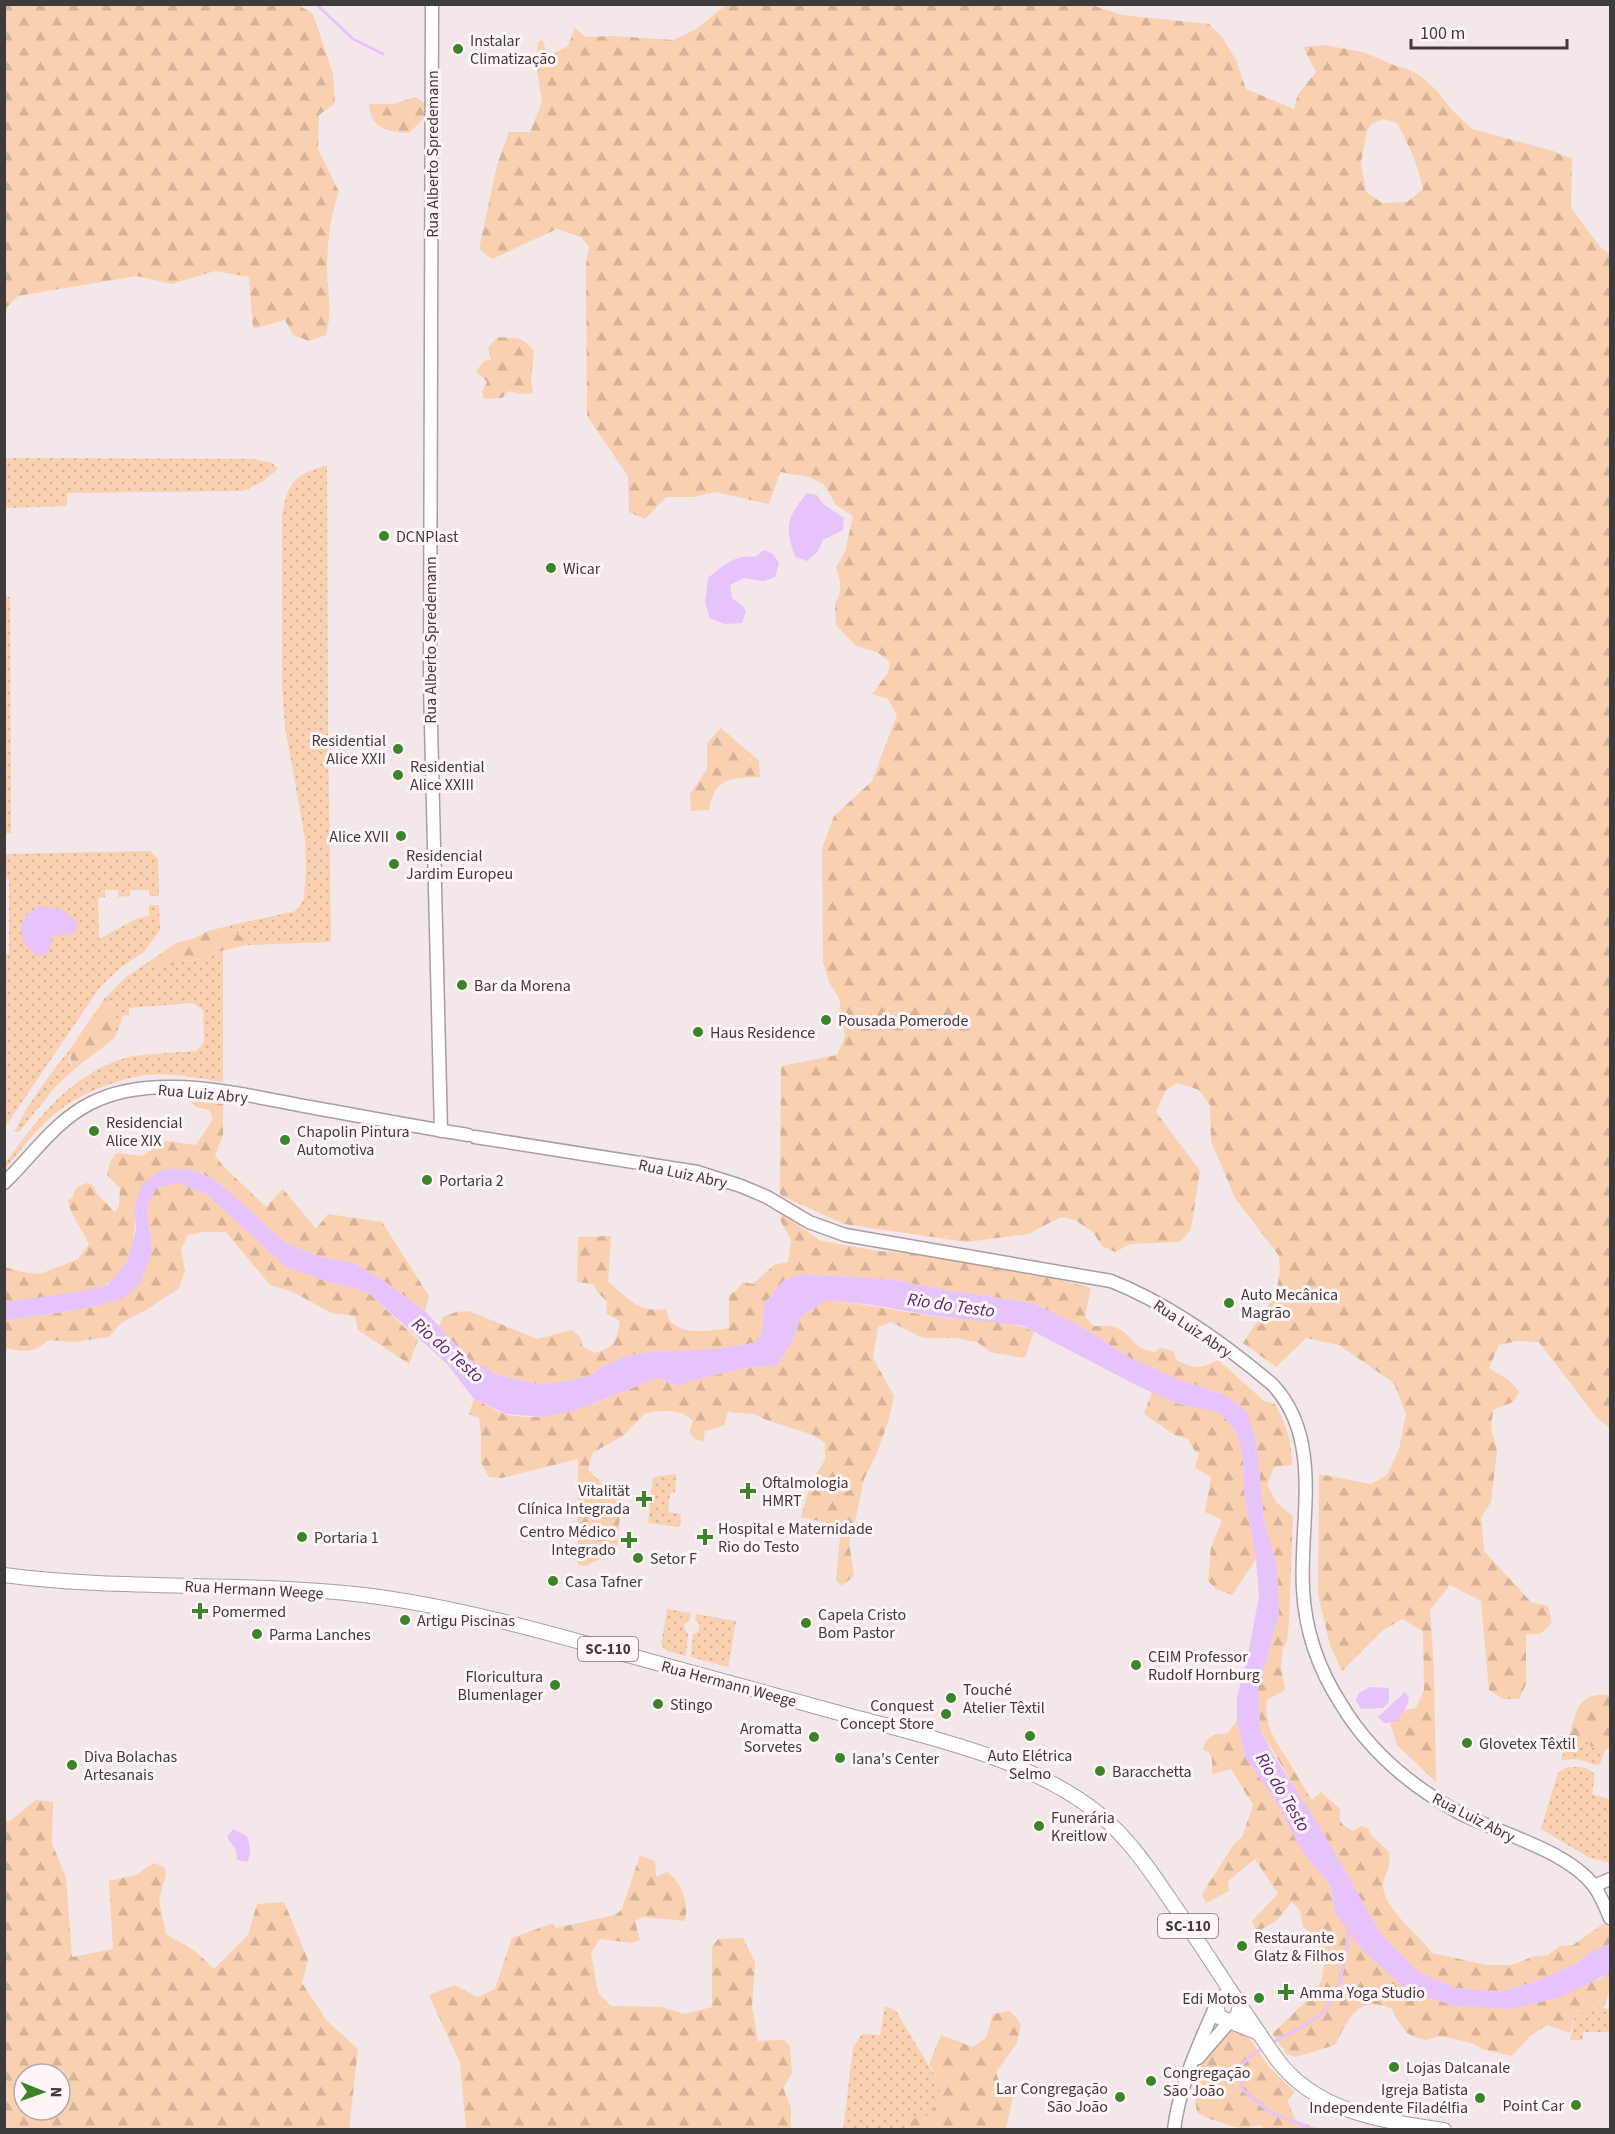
<svg xmlns="http://www.w3.org/2000/svg" width="1615" height="2134" viewBox="0 0 1615 2134" font-family="'Source Sans 3',sans-serif">
<defs>
<pattern id="grass-dots" width="8" height="8" patternUnits="userSpaceOnUse" patternTransform="scale(1.5)"><rect width="8" height="8" fill="#f9d0b0"/><path d="M2 2h.1M6 6h.1" fill="none" stroke="#d6b398" stroke-width="1.8" stroke-linecap="round"/></pattern>
<pattern id="forest-firs" width="22" height="20" patternUnits="userSpaceOnUse" patternTransform="scale(1.5)"><rect width="22" height="20" fill="#f9d0b0"/><path d="M5 1l3.5 6h-7zM16 11l3.5 6h-7z" fill="#d6b398"/></pattern>
</defs>
<rect width="100%" height="100%" fill="#f3e7e9"/>
<g fill="url(#grass-dots)">
<path d="M4 458 253 459 272 463 278 469 263 481 244 491 67 493V506L5 508Z"/>
<path d="M327 465 328 739 331 942 246 945 244 939 228 926 296 911 304 899 306 869 305 838 285 727 282 687V515C289 480 294 476 327 465Z"/>
<path d="M5 597H10L11 833H5Z"/>
<path d="M150 851 158 859 159 896H149V890H130V896L118 897V890H105V897L98 898 99 939 138 918 149 916V905H159L160 930 144 952 120 968 100 987 5 1127 4 955 9 954V879L5 878V854Z"/>
<path d="M223 951V1082C199 1078 171 1072 146 1075 119 1079 87 1091 65 1106 41 1122 23 1147 5 1169L6 1162C37 1119 70 1076 122 1059 140 1053 176 1053 196 1051L204 1043 203 1010 193 1003 129 1008V1015L123 1016 115 1038C114 1024 117 1007 105 998L125 978 150 961 151 965 203 959 209 954Z"/>
<path d="M70 1049 69 1061 71 1068 78 1066 55 1087 19 1132 15 1131C29 1101 50 1075 70 1049Z"/>
<path d="M676 1474 675 1493H670L668 1512 681 1514 680 1527 648 1523 653 1477Z"/>
<path d="M667 1609 691 1613 690 1620 684 1624 685 1630 688 1634 686 1656 667 1651 661 1645Z"/>
<path d="M696 1614 736 1621 728 1667 691 1657 693 1634C699 1633 700 1628 699 1623L695 1620Z"/>
<path d="M1569 1735 1585 1738 1591 1747 1598 1745 1605 1750 1600 1764 1595 1765 1578 1759 1561 1760Z"/>
<path d="M1568 1767C1578 1767 1588 1766 1595 1775L1592 1794 1609 1799 1610 1797V1863L1588 1857 1541 1829 1558 1772Z"/>
<path d="M885 2006 896 2011 941 2086 932 2115 909 2120 905 2129 843 2130 853 2048 862 2034 880 2035Z"/>
<path d="M1590 2006 1610 2009V2032H1583V2040H1570L1575 2018Z"/>
</g>
<g fill="url(#forest-firs)" fill-rule="evenodd">
<path d="M297 4 313 14 333 74 335 103 319 115 318 149 339 192C330 215 328 240 327 265 327 291 333 309 326 335L309 341 293 335 285 320 253 329 249 277 215 271 171 284 137 276 18 296 5 309V5Z"/>
<path d="M1088 4 1122 15 1209 24 1222 37 1236 60 1246 89 1294 109 1298 94 1316 72 1303 47 1324 45 1363 52 1396 66 1407 69 1421 76 1438 92 1452 110 1472 129 1553 151 1572 159 1571 208 1601 248 1610 253V1428L1597 1418 1539 1342 1517 1341 1499 1345 1489 1368 1509 1380 1519 1392 1513 1402 1493 1410 1491 1427 1497 1451 1491 1502 1481 1517 1484 1551 1531 1602 1548 1606 1552 1623 1540 1634H1526V1684L1519 1699H1503L1489 1690 1481 1601 1450 1585 1430 1610 1434 1671 1436 1782 1397 1745 1390 1723 1400 1718 1406 1710 1416 1708 1424 1690 1423 1631 1402 1619 1382 1631 1342 1671 1330 1645 1318 1594 1319 1474 1371 1484 1387 1475 1399 1449 1406 1414 1394 1383 1339 1345 1306 1338 1276 1367 1243 1343 1276 1293 1280 1271 1279 1256 1235 1198 1211 1141 1210 1105 1199 1090 1178 1083 1166 1090 1156 1112 1200 1171 1191 1229 1180 1242 1130 1244 1115 1252 1102 1246 1093 1232 1075 1220 1061 1217 1028 1234 967 1242 844 1224 780 1195 781 1066 837 1055 845 1037 839 998 829 982 823 962 822 848 834 816 872 781 897 715 888 699 872 694 888 673 890 662 877 652 856 646 836 625 835 604 840 592V581L836 567 845 552 853 516 836 505 824 484 809 477 780 472 769 504 715 492 694 497H666L645 519 629 512 628 476 587 416 586 265 589 247 581 237 557 229 492 259 479 249 497 165 509 132H530L542 102 536 64 538 42 543 40 547 57 568 46 575 28 586 37 612 36 673 40 695 30 726 5ZM1384 119 1397 123C1409 145 1418 165 1423 189L1407 202 1382 203 1366 192 1361 162 1367 130 1373 123Z"/>
<path d="M415 97 424 103V118L409 133C387 132 370 128 369 104H394Z"/>
<path d="M498 337C516 339 522 335 534 351L531 379 533 393 520 394 509 391 502 398 484 399 482 392 487 382 476 371 484 361 491 360 488 347Z"/>
<path d="M721 728 759 761 760 777C730 778 715 777 709 810L691 811 690 794 707 769V743Z"/>
<path d="M228 926 244 939 246 945 209 954 203 959 183 961 180 964 163 966 151 965 150 961 176 943 195 938 208 931Z"/>
<path d="M105 998C117 1007 114 1024 115 1038L78 1066 71 1068 70 1049Z"/>
<path d="M191 1101 223 1104V1135L215 1155 224 1167 266 1207 283 1189 316 1229 328 1214 382 1222 429 1296 425 1311 384 1281 354 1263 321 1257 284 1242 247 1207 215 1180 191 1169H163L134 1207C136 1235 132 1265 109 1283 98 1292 23 1300 5 1302L4 1267 23 1272 40 1274 78 1259 89 1244C83 1231 69 1212 68 1200L72 1198 76 1188 86 1183 93 1185 97 1194 115 1212 119 1206 120 1188 107 1175 110 1162 117 1153 142 1156 166 1141 196 1145 213 1119 209 1110 196 1107Z"/>
<path d="M179 1183 206 1194 286 1267 326 1281 369 1293 418 1340 409 1364 358 1330 355 1316 332 1313 291 1291 270 1285 226 1232H203L188 1235 181 1249 185 1271 179 1288 146 1310 121 1323 109 1337 73 1342 49 1340C32 1354 25 1352 5 1348L4 1320 50 1314 98 1306 152 1251 147 1206 156 1188Z"/>
<path d="M782 1214 821 1241 878 1251 906 1253 999 1267 1047 1276 1091 1288 1085 1317 1094 1326C1102 1326 1112 1325 1119 1329 1135 1338 1132 1349 1155 1352L1160 1348 1174 1351 1176 1360C1196 1369 1198 1370 1218 1360L1264 1401 1275 1404C1286 1424 1292 1441 1292 1465L1274 1467 1267 1485 1277 1503 1293 1516 1289 1622 1287 1641 1283 1648 1281 1666 1285 1690 1267 1700C1264 1729 1276 1740 1290 1764 1298 1776 1304 1789 1312 1800L1321 1792 1341 1810C1337 1822 1343 1826 1353 1831L1361 1826 1369 1829 1371 1835 1389 1852C1389 1857 1390 1862 1389 1866 1388 1872 1383 1878 1383 1884 1382 1908 1419 1934 1432 1953L1487 1965H1512L1532 1957 1548 1955 1560 1946 1573 1945 1606 1922 1610 1931V1944L1592 1951 1575 1964 1537 1981 1501 1992 1456 1988 1419 1972 1381 1934 1260 1729 1258 1689 1279 1615 1277 1567 1264 1519 1256 1441 1225 1395 1181 1380 1130 1358 1081 1326 1033 1303 946 1290 889 1279 802 1274 783 1281 764 1304 762 1334 754 1343 715 1349 647 1352 623 1357 604 1366 590 1375 569 1381 536 1384 499 1375 470 1360 439 1326 443 1317 456 1312 469 1311 537 1339 572 1330 580 1337 583 1347 595 1353C616 1347 616 1341 620 1321L606 1313 607 1301 598 1293 593 1284 577 1282 578 1237 611 1236 608 1282C630 1299 637 1313 666 1309 669 1338 708 1331 729 1328V1295L737 1290 743 1282 753 1284 774 1265 788 1262 791 1240 780 1220Z"/>
<path d="M827 1300C864 1304 901 1311 938 1317 969 1322 1006 1317 1034 1332L1025 1358 990 1352 977 1342 955 1338H923L891 1322 878 1327 873 1358 894 1396 889 1419 877 1453 864 1479 853 1531 849 1542 854 1576 841 1586 836 1580 841 1526 801 1517 811 1481 825 1460V1443L813 1435 764 1419 754 1414 728 1412 724 1425 705 1431 703 1442 695 1439 690 1434V1429L693 1421C681 1407 661 1411 645 1413L623 1436 592 1453 588 1470 621 1501 617 1549 586 1566 578 1565V1459L502 1478 489 1477 481 1463V1435L479 1418 469 1414 474 1399C485 1404 497 1412 508 1415 561 1425 609 1395 658 1378L678 1386C710 1374 743 1368 777 1365L793 1341 801 1316Z"/>
<path d="M1152 1392 1175 1403 1221 1412 1237 1434 1243 1457 1244 1493 1256 1559 1232 1595 1216 1589 1208 1581 1211 1548 1222 1520 1205 1512 1211 1477 1195 1468 1199 1453 1195 1451 1188 1439 1175 1435 1144 1414Z"/>
<path d="M1610 1695V1748L1605 1750 1598 1745 1591 1747 1585 1738 1569 1735C1578 1709 1577 1692 1610 1695Z"/>
<path d="M1237 1720 1245 1757 1275 1800 1302 1851 1330 1885 1335 1913 1455 2006 1599 1980 1610 1973V1990L1603 2008 1590 2006 1575 2018 1570 2033 1547 2025 1530 2036 1512 2056 1482 2049 1474 2044 1459 2040 1439 2036 1427 2040 1417 2038 1407 2033 1400 2024 1392 2009C1387 2007 1379 2004 1373 2004 1353 2004 1343 2030 1335 2045L1296 2057 1287 2054 1272 2034 1306 2001 1321 1982 1325 1961 1314 1935 1303 1927 1300 1910 1292 1902 1277 1920 1257 1932 1252 1921 1278 1894 1255 1859 1228 1881 1229 1891 1206 1903 1202 1894 1234 1844 1242 1837 1253 1805 1231 1769 1212 1774V1759L1209 1752 1203 1750C1205 1736 1215 1734 1228 1733Z"/>
<path d="M36 1800 53 1802 52 1844 66 1877 72 1957 113 1949 109 1881 136 1875 154 1863 164 1867 166 1874 159 1900 166 1934 195 1951 214 1969 248 1935 257 1904 284 1902 308 1960 302 1983 327 2021 358 2049 349 2129H5V1821H10ZM24 2074H60V2110H24Z"/>
<path d="M640 1855 655 1861 656 1877 667 1872C682 1882 689 1903 685 1921L643 1917 635 1921 640 1940 632 1943 600 1939 591 1953 598 1993 611 2006 661 2007 685 2014 712 2007V1947L718 1939 743 1938 755 1962 752 2007 758 2041 784 2040 790 2046 792 2073 783 2088 791 2107V2129H466L460 2063 429 1995 455 1985 478 1997 495 1989 512 1938 553 1923 556 1928 615 1915 622 1909Z"/>
<path d="M1009 2011 1016 2017 1021 2025 1017 2043 996 2072 1001 2088 1013 2095 1006 2129H905L909 2120 932 2114 941 2086 929 2064 941 2035 973 2047 986 2038 993 2014Z"/>
<path d="M1234 2029 1250 2039 1268 2066 1295 2092 1287 2101 1296 2120 1319 2129H1265L1259 2125C1241 2130 1237 2128 1220 2122 1210 2119 1205 2118 1197 2112 1190 2079 1205 2047 1234 2029Z"/>
</g>
<g fill="#e7c3fc">
<path d="M807 493 817 495 823 504 844 518 843 530 823 540 818 551 807 561 795 557C785 527 786 518 807 493Z"/>
<path d="M764 550 773 554 779 563 775 577 764 581 743 578 730 585 732 598 743 606 746 612 742 623 725 624 710 618 705 603 708 578C723 566 735 554 755 557Z"/>
<path d="M41 906 63 910 77 922V930L73 934 52 936 49 952 40 956C25 952 16 931 25 917 29 911 35 909 41 906Z"/>
<path d="M163 1169H191L215 1180 247 1207 284 1242 321 1257 354 1263 384 1281 425 1311 470 1360 499 1375 536 1384 569 1381 590 1375 604 1366 623 1357 647 1352 715 1349 754 1343 762 1334 764 1304 783 1281 802 1274 889 1279 946 1290 1033 1303 1081 1326 1130 1358 1181 1380 1225 1395 1247 1412 1256 1441 1264 1519 1277 1567 1279 1615 1258 1689 1260 1729 1274 1756 1320 1827 1381 1934 1419 1972 1456 1988 1501 1992 1537 1981 1575 1964 1592 1951 1610 1944V1973L1561 1997 1511 2009 1455 2006 1408 1991 1364 1952 1335 1913 1330 1885 1302 1851 1275 1800 1245 1757 1237 1720V1698L1249 1650 1259 1596 1256 1559 1244 1493 1243 1457 1237 1434 1221 1413 1175 1403 1136 1385 1021 1325 940 1317 873 1305 827 1300 801 1316 793 1341 777 1365C743 1368 710 1374 678 1386L658 1378 573 1411 544 1417 506 1414 474 1399 447 1364 369 1293 326 1281 286 1267 206 1194 179 1183 156 1188 147 1207 152 1251 140 1284 124 1298 98 1306 50 1314 5 1320V1302L77 1292 108 1285 127 1261 136 1230 134 1208 142 1184Z"/>
<path d="M1370 1687 1389 1688V1702L1383 1708 1361 1709 1356 1700 1359 1693Z"/>
<path d="M1405 1692 1409 1698C1405 1713 1400 1723 1384 1723L1378 1717Z"/>
<path d="M233 1829 247 1836C250 1846 252 1853 247 1862L237 1860 236 1850 227 1837Z"/>
</g>
<g fill="none" stroke-linecap="round" stroke-linejoin="round">
<g stroke="#e7c3fc" stroke-width="3">
<path d="M316 4 353 39 383 54"/>
<path d="M1272 2043C1287 2034 1306 2026 1320 2015 1340 1998 1348 1953 1348 1928"/>
<path d="M1263 2048C1242 2061 1237 2064 1243 2090L1270 2112 1314 2130"/>
</g>
<g stroke="#a99d9f" stroke-width="15">
<g id="secondary">
<path d="M432 4 430 684 441 1131"/>
<path d="M475 1137 697 1172 741 1186 767 1197 809 1222 845 1235 1111 1281C1169 1304 1226 1345 1273 1385 1324 1440 1299 1522 1303 1589 1305 1631 1319 1670 1341 1704 1369 1751 1408 1784 1456 1811 1496 1833 1566 1849 1594 1886 1601 1896 1606 1908 1610 1918"/>
<path d="M4 1183C33 1155 55 1121 91 1103 156 1070 247 1096 315 1108 366 1117 417 1127 468 1135"/>
<path d="M1594 1886 1610 1879"/>
<path d="M1198 2058 1230 2021"/>
<path d="M1174 2130C1179 2086 1199 2045 1216 2005"/>
</g>
</g>
<g stroke="#a99d9f" stroke-width="16">
<g id="primary">
<path d="M4 1575C124 1591 245 1581 364 1595 453 1606 538 1630 624 1654 693 1673 762 1692 832 1711 918 1735 1028 1756 1099 1814 1133 1842 1155 1878 1180 1914 1212 1962 1243 2011 1276 2058 1315 2112 1382 2121 1444 2130"/>
<path d="M1230 2021 1237 2017 1240 2006 1236 1999 1228 1995 1220 1998 1216 2005 1219 2017 1259 2033"/>
</g>
</g>
<use href="#secondary" stroke="#fff" stroke-width="12"/>
<use href="#primary" stroke="#fff" stroke-width="14"/>
</g>
<g fill="#3b842a" stroke="#fff5f7" stroke-width="2">
<circle cx="458" cy="49" r="6"/>
<circle cx="384" cy="536" r="6"/>
<circle cx="551" cy="568" r="6"/>
<circle cx="398" cy="749" r="6"/>
<circle cx="398" cy="775" r="6"/>
<circle cx="401" cy="836" r="6"/>
<circle cx="394" cy="864" r="6"/>
<circle cx="462" cy="985" r="6"/>
<circle cx="826" cy="1020" r="6"/>
<circle cx="698" cy="1032" r="6"/>
<circle cx="94" cy="1131" r="6"/>
<circle cx="285" cy="1140" r="6"/>
<circle cx="427" cy="1180" r="6"/>
<circle cx="1229" cy="1303" r="6"/>
<path d="M745 1482h6v6h6v6h-6v6h-6v-6h-6v-6h6z"/>
<path d="M641 1490h6v6h6v6h-6v6h-6v-6h-6v-6h6z"/>
<circle cx="302" cy="1537" r="6"/>
<path d="M702 1528h6v6h6v6h-6v6h-6v-6h-6v-6h6z"/>
<path d="M626 1531h6v6h6v6h-6v6h-6v-6h-6v-6h6z"/>
<circle cx="638" cy="1558" r="6"/>
<circle cx="553" cy="1581" r="6"/>
<path d="M197 1602h6v6h6v6h-6v6h-6v-6h-6v-6h6z"/>
<circle cx="405" cy="1620" r="6"/>
<circle cx="806" cy="1623" r="6"/>
<circle cx="257" cy="1634" r="6"/>
<circle cx="1136" cy="1665" r="6"/>
<circle cx="555" cy="1685" r="6"/>
<circle cx="951" cy="1698" r="6"/>
<circle cx="658" cy="1704" r="6"/>
<circle cx="946" cy="1714" r="6"/>
<circle cx="1030" cy="1736" r="6"/>
<circle cx="814" cy="1737" r="6"/>
<circle cx="1467" cy="1743" r="6"/>
<circle cx="840" cy="1758" r="6"/>
<circle cx="72" cy="1765" r="6"/>
<circle cx="1100" cy="1771" r="6"/>
<circle cx="1039" cy="1826" r="6"/>
<circle cx="1242" cy="1946" r="6"/>
<path d="M1283 1983h6v6h6v6h-6v6h-6v-6h-6v-6h6z"/>
<circle cx="1259" cy="1998" r="6"/>
<circle cx="1394" cy="2067" r="6"/>
<circle cx="1151" cy="2081" r="6"/>
<circle cx="1120" cy="2097" r="6"/>
<circle cx="1480" cy="2098" r="6"/>
<circle cx="1576" cy="2105" r="6"/>
</g>
<g text-anchor="middle" stroke-width="6" stroke-linejoin="round" paint-order="stroke">
<g fill="#fff5f7" stroke="#797273" stroke-width="1.5">
<rect x="578" y="1637" width="60" height="24" rx="4.5"/>
<rect x="1158" y="1914" width="60" height="24" rx="4.5"/>
</g>
<g font-size="15" font-weight="bold" fill="#3f3a3b">
<text x="608" y="1654">SC-110</text>
<text x="1188" y="1931">SC-110</text>
</g>
<g font-size="16" fill="#3f3a3b" stroke="#fff5f7" text-anchor="start">
<text x="470" y="46">Instalar<tspan x="470" dy="18">Climatização</tspan></text>
<text x="396" y="542">DCNPlast</text>
<text x="563" y="574">Wicar</text>
<text x="386" y="746" text-anchor="end">Residential<tspan x="386" dy="18">Alice XXII</tspan></text>
<text x="410" y="772">Residential<tspan x="410" dy="18">Alice XXIII</tspan></text>
<text x="389" y="842" text-anchor="end">Alice XVII</text>
<text x="406" y="861">Residencial<tspan x="406" dy="18">Jardim Europeu</tspan></text>
<text x="474" y="991">Bar da Morena</text>
<text x="838" y="1026">Pousada Pomerode</text>
<text x="710" y="1038">Haus Residence</text>
<text x="106" y="1128">Residencial<tspan x="106" dy="18">Alice XIX</tspan></text>
<text x="297" y="1137">Chapolin Pintura<tspan x="297" dy="18">Automotiva</tspan></text>
<text x="439" y="1186">Portaria 2</text>
<text x="1241" y="1300">Auto Mecânica<tspan x="1241" dy="18">Magrão</tspan></text>
<text x="762" y="1488">Oftalmologia<tspan x="762" dy="18">HMRT</tspan></text>
<text x="630" y="1496" text-anchor="end">Vitalität<tspan x="630" dy="18">Clínica Integrada</tspan></text>
<text x="718" y="1534">Hospital e Maternidade<tspan x="718" dy="18">Rio do Testo</tspan></text>
<text x="616" y="1537" text-anchor="end">Centro Médico<tspan x="616" dy="18">Integrado</tspan></text>
<text x="314" y="1543">Portaria 1</text>
<text x="650" y="1564">Setor F</text>
<text x="565" y="1587">Casa Tafner</text>
<text x="212" y="1617">Pomermed</text>
<text x="818" y="1620">Capela Cristo<tspan x="818" dy="18">Bom Pastor</tspan></text>
<text x="417" y="1626">Artigu Piscinas</text>
<text x="269" y="1640">Parma Lanches</text>
<text x="1148" y="1662">CEIM Professor<tspan x="1148" dy="18">Rudolf Hornburg</tspan></text>
<text x="543" y="1682" text-anchor="end">Floricultura<tspan x="543" dy="18">Blumenlager</tspan></text>
<text x="963" y="1695">Touché<tspan x="963" dy="18">Atelier Têxtil</tspan></text>
<text x="670" y="1710">Stingo</text>
<text x="934" y="1711" text-anchor="end">Conquest<tspan x="934" dy="18">Concept Store</tspan></text>
<text x="802" y="1734" text-anchor="end">Aromatta<tspan x="802" dy="18">Sorvetes</tspan></text>
<text x="1479" y="1749">Glovetex Têxtil</text>
<text x="1030" y="1761" text-anchor="middle">Auto Elétrica<tspan x="1030" dy="18">Selmo</tspan></text>
<text x="84" y="1762">Diva Bolachas<tspan x="84" dy="18">Artesanais</tspan></text>
<text x="852" y="1764">Iana's Center</text>
<text x="1112" y="1777">Baracchetta</text>
<text x="1051" y="1823">Funerária<tspan x="1051" dy="18">Kreitlow</tspan></text>
<text x="1254" y="1943">Restaurante<tspan x="1254" dy="18">Glatz &amp; Filhos</tspan></text>
<text x="1300" y="1998">Amma Yoga Studio</text>
<text x="1247" y="2004" text-anchor="end">Edi Motos</text>
<text x="1406" y="2073">Lojas Dalcanale</text>
<text x="1163" y="2078">Congregação<tspan x="1163" dy="18">São João</tspan></text>
<text x="1108" y="2094" text-anchor="end">Lar Congregação<tspan x="1108" dy="18">São João</tspan></text>
<text x="1468" y="2095" text-anchor="end">Igreja Batista<tspan x="1468" dy="18">Independente Filadélfia</tspan></text>
<text x="1564" y="2111" text-anchor="end">Point Car</text>
</g>
<g font-size="16" fill="#3f3a3b" stroke="#fff5f7">
<text transform="translate(432 154) rotate(-90)" y="6">Rua Alberto Spredemann</text>
<text transform="translate(430 640) rotate(-90)" y="6">Rua Alberto Spredemann</text>
<text transform="translate(203 1093) rotate(5)" y="6">Rua Luiz Abry</text>
<text transform="translate(683 1173) rotate(12)" y="6">Rua Luiz Abry</text>
<text transform="translate(1193 1328) rotate(34)" y="6">Rua Luiz Abry</text>
<text transform="translate(254 1589) rotate(3)" y="6">Rua Hermann Weege</text>
<text transform="translate(729 1683) rotate(15)" y="6">Rua Hermann Weege</text>
<text transform="translate(1474 1817) rotate(27)" y="6">Rua Luiz Abry</text>
</g>
<g font-size="18" font-style="italic" fill="#5a2374" stroke="#fff5f7">
<text transform="translate(951 1305) rotate(8)" y="6">Rio do Testo</text>
<text transform="translate(448 1350) rotate(41)" y="6">Rio do Testo</text>
<text transform="translate(1283 1792) rotate(59)" y="6">Rio do Testo</text>
</g>
</g>
<rect width="1615" height="2134" fill="none" stroke="#3f3a3b" stroke-width="12"/>
<g transform="translate(42 2092) rotate(91)"><circle r="28" fill="#fff5f7" stroke="#b2aaac" stroke-width="1.5"/>
<path d="M0-4.5L10 22L0 15L-10 22Z" fill="#3b842a"/>
<text y="-9" font-size="16" font-weight="bold" text-anchor="middle" fill="#3f3a3b">N</text>
</g>
<path d="M1411 39v9h156v-9" fill="none" stroke="#3f3a3b" stroke-width="3"/>
<text x="1420" y="39" font-size="18" fill="#3f3a3b" stroke="#fff5f7" stroke-width="4.5" paint-order="stroke">100 m</text>
</svg>
